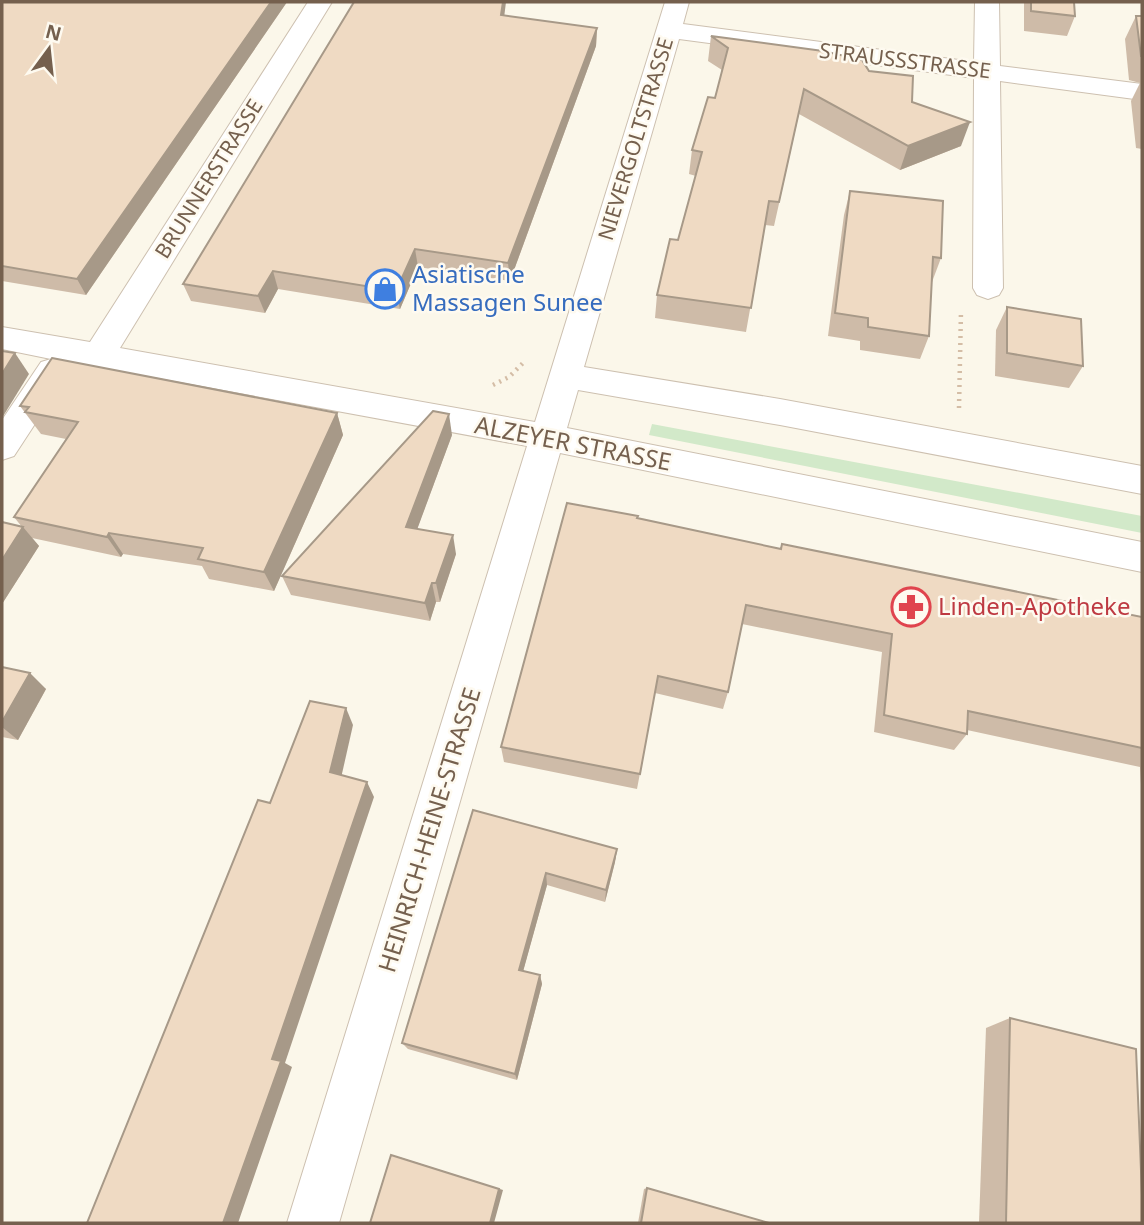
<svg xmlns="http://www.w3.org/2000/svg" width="1144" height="1225" viewBox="0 0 1144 1225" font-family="'Noto Sans',sans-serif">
<rect width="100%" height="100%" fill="#fbf7ea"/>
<path fill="#d2e9c9" d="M652 424 1142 516V533L649 435Z"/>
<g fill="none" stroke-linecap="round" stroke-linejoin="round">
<g stroke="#cdc0b0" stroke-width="2">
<path id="minor" d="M308 2H332L120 348 535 422 665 2H689L683 24 974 62 975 2H999L1000 66 1142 84V100L1000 81 1003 288 999 295 988 299 977 295 973 288 974 78 679 39 584 367 780 399 1142 466V494L780 425 578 390 567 428 1142 542V572L560 453 339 1223H287L527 446 60 360 65 362 69 370 65 378 14 456 2 460V420L41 362 51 359 2 349V327L90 342Z"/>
</g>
<g stroke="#d4bda6" stroke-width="4.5" stroke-dasharray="2 5" stroke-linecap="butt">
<path d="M493 385 509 377 525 361"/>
<path d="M959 408 961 311"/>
</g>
<use href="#minor" fill="#fff" fill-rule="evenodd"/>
</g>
<g fill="#cebba8">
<path d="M2 2H287L86 295 2 281Z"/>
<path d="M1024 2H1074L1075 16 1067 36 1024 31Z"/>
<path d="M504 16 597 28 596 46 510 281 418 267 400 309 278 289 265 313 191 301 183 284Z"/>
<path d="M1136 16H1142V149L1136 148 1131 101 1140 83 1129 80 1125 39Z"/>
<path d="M711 36 869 71 912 102 961 146 900 170 799 114 774 226 765 225 746 332 655 318 657 295 678 240 696 176 689 174 692 150 715 98 722 70 708 61Z"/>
<path d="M850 191 941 258 932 282 929 336 920 359 860 350V341L828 336 844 215Z"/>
<path d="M1007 307 1083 366 1069 388 995 376 996 330Z"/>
<path d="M20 406 337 413 343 435 274 591 209 579 202 566 123 554 121 557 32 538 39 546 2 604V522L22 527 14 517 66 439 41 434Z"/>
<path d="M452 435 417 529 456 554 440 602H436L430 621 291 595 282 576Z"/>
<path d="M638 518 780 549 782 544 1142 617V801L1140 767 967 730V734L954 750 874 732 882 652 742 624 728 692 723 709 655 693 637 789 504 762 501 747Z"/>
<path d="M2 667 46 689 18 740 2 737Z"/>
<path d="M473 810 617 849 615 862 605 902 547 885 523 971 540 975 542 984 517 1080 408 1049 402 1043Z"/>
<path d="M1010 1018 1142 1223H979L986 1028Z"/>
<path d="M647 1188 769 1223H638L644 1189Z"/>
</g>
<g fill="#a79988">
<path d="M271 2H287L86 295 77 279Z"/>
<path d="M503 2H506L502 34 501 15Z"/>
<path d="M597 28 596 46 510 281 508 263Z"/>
<path d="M970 122 961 146 900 170 908 146Z"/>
<path d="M415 249 418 267 400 309 396 291Z"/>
<path d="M273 271 278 289 265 313 258 296Z"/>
<path d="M15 353 29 374 2 418V374Z"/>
<path d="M337 413 343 435 274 591 264 572Z"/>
<path d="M449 414 452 435 411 546 406 527Z"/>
<path d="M23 527 39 546 2 604V560Z"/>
<path d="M109 533 123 554 121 557 107 537Z"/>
<path d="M453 535 456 554 440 602 436 583Z"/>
<path d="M432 583 436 602 430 621 425 603Z"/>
<path d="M30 673 46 689 18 740 2 727V722Z"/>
<path d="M346 708 353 725 339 787 330 772Z"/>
<path d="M367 782 374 797 285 1063 292 1067 238 1223H223L272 1059Z"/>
<path d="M617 849 615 862 605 902 606 890Z"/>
<path d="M546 873 547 885 521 979 519 970Z"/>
<path d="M540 975 542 984 517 1080 515 1074Z"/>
<path d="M399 1157 503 1190 494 1223H490Z"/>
</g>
<g fill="#efdac3" stroke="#a79988" stroke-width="2">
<path d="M2 2H271L77 279 2 266Z"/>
<path d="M354 2H503L501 15 597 28 508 263 415 249 396 291 273 271 258 296 183 284Z"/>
<path d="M1031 2H1074L1075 16 1031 11Z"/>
<path d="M1136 16H1142V56H1141Z"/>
<path d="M711 36 823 51 862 60 869 71 913 76 912 102 970 122 908 146 804 89 779 202 769 201 751 308 657 295 670 239 678 240 702 152 692 150 708 97 715 98 728 48Z"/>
<path d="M850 191 943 201 941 258 933 257 929 336 868 327V318L835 313Z"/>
<path d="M1007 307 1081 319 1083 366 1007 353Z"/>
<path d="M2 351 15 353 2 374Z"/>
<path d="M52 358 337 413 264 572 198 559 203 548 109 533 107 537 14 517 78 422 25 412 29 407 20 406Z"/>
<path d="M433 411 449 414 406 527 453 535 436 583H432L425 603 282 576Z"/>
<path d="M567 503 638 516 637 518 781 549 782 544 1142 617V748L968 711 967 734 884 715 892 634 746 605 728 692 658 676 640 774 501 747Z"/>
<path d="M2 522 23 527 2 560Z"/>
<path d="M2 667 30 673 2 722Z"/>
<path d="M310 701 346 708 330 772 367 782 272 1059 281 1061 223 1223H87L258 800 270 803Z"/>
<path d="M473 810 617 849 606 890 546 873 519 970 540 975 515 1074 402 1043Z"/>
<path d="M1010 1018 1136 1049 1142 1195V1223H1006Z"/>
<path d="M391 1155 499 1189 490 1223H370Z"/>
<path d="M647 1188 769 1223H641Z"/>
</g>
<defs>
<g id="shop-ring" transform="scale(2.0125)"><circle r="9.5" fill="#fefaf0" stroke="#3f7fe0" stroke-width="1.5"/><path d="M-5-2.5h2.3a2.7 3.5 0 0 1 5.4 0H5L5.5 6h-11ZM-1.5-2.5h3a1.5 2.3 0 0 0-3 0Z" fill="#3f7fe0"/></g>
<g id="pharmacy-ring" transform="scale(2.0125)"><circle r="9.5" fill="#fefaf0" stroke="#e0444e" stroke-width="1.5"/><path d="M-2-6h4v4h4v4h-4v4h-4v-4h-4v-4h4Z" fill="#e0444e"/></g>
</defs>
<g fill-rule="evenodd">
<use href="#shop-ring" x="385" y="289"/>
<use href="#pharmacy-ring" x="911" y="607"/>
</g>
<g text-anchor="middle" stroke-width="5" stroke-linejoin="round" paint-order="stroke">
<g font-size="21" fill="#75604e" stroke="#fefaf0">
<text transform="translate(905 61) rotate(7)" y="7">STRAUSSSTRASSE</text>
<text transform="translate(636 139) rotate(-73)" y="7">NIEVERGOLTSTRASSE</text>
<text transform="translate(209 179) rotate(-58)" y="7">BRUNNERSTRASSE</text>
</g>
<g font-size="24" fill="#366cbe" stroke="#fefaf0" text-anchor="start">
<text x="412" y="283">Asiatische<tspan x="412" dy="28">Massagen Sunee</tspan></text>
</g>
<g font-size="24" fill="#75604e" stroke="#fefaf0">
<text transform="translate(573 444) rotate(11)" y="8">ALZEYER STRASSE</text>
<text transform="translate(430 830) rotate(-73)" y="8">HEINRICH-HEINE-STRASSE</text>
</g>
<g font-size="24" fill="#be3a42" stroke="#fefaf0" text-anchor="start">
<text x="938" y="615">Linden-Apotheke</text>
</g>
</g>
<rect width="1144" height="1225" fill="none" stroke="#75604e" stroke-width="7"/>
<g transform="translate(49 49) rotate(15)" stroke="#fefaf0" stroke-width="5" paint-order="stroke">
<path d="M0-5L12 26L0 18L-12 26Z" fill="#75604e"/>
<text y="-10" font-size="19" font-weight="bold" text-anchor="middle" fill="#75604e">N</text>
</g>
</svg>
